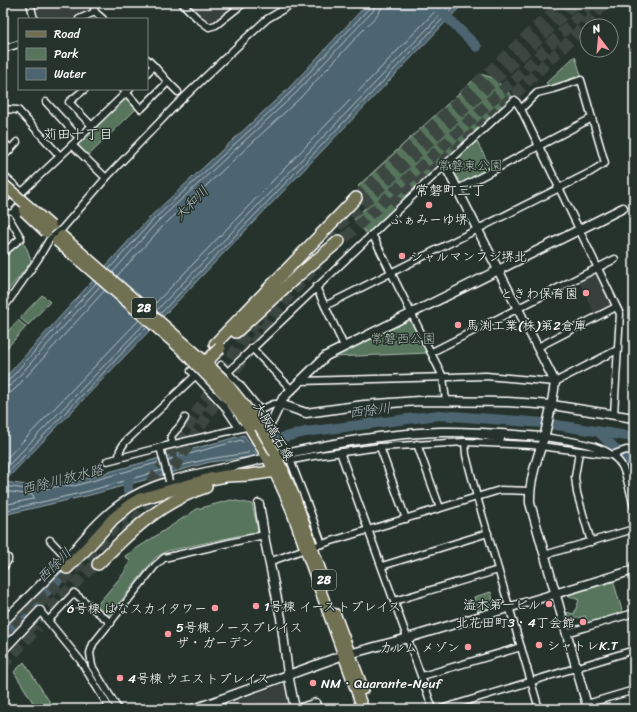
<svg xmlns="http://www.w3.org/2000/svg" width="637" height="712" viewBox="0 0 637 712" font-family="Sriracha,'Klee One',sans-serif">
<rect width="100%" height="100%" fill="#26332d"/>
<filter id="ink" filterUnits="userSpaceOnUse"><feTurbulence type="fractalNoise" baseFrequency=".025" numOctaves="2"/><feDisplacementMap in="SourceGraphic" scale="8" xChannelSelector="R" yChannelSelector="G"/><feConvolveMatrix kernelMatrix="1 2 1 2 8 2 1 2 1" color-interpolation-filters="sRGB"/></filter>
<g filter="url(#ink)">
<g fill="#373f3e">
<path d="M33 3H88L89 7 86 12 70 19H38Z"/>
<path d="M188 3H240L215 23H208L204 21Z"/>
<path d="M596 274 599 275 614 305 595 315 579 282Z"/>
<path d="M282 684 286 685 290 709H213Z"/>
</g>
<g fill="#57745c" stroke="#abbaae">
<path d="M575 56 581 75 550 87 546 83Z"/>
<path d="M480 74 494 78 512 96 367 234 354 219 372 201 358 186Z"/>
<path d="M128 99 136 109 88 156 78 145V143L121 100Z"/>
<path d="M476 140 492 170 459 185 450 168V165Z"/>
<path d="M20 241C27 245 29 254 31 262L3 297V256Z"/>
<path d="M42 295 50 302 28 325 20 318Z"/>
<path d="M408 318 411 319 428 353 332 357Z"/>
<path d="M18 320 26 327 4 351 3 349V337Z"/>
<path d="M231 500 252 504 258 530 256 532 167 551 155 558 108 617 96 606 124 573 130 561 125 556 197 509Z"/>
<path d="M613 580 623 614 588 624 585 616 567 621 565 612 574 614 579 600 564 594Z"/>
<path d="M491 592 495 607 478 612 474 597Z"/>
<path d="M24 662 51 704 43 709H37L14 672Z"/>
</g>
<path fill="#4d6571" stroke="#94a3aa" d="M368 3H464L4 482 35 486 72 481V482L244 435 258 456 210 462 90 495 3 515V380L151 216 289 88Z"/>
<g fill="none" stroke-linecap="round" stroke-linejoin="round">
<g stroke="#b8c1c6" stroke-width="1">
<path d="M109 269 154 219 292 91 370 7 371 3"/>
<path d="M113 272 157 222 295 94 373 11 376 3"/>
<path d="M117 276 162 227 300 98 378 14 381 9 382 3"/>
<path d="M152 307 443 3"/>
<path d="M156 311 452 3"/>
<path d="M160 314 458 3"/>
<path d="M3 383 8 381 96 283"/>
<path d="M3 388 11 385 100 286"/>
<path d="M3 394 10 393 15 389 105 290"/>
<path d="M167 460 241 440 249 451 248 453 209 459 170 468"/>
<path d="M3 462 139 320"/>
<path d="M3 471 144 324"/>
<path d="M3 478 147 327"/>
<path d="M3 486 35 490 69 485 74 486 160 462"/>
<path d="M3 491 33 495 34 497 33 499 3 505"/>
<path d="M3 511 89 491 162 470"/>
</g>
<g stroke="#4d6571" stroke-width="10">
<path d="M433 3 477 47"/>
<path d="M602 3 608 5 610 3"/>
<path d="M599 432 630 464 634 477"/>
<path d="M238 449 305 432 439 415 544 423 634 437"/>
<path d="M128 492V477"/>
<path d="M3 635 75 563"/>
</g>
<g stroke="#3c4742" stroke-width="11" stroke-dasharray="11 5.5" stroke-linecap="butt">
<path d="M356 198 562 3"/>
<path d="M391 204C443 164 490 119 536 73 560 50 584 28 605 3"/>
<path d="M333 249 524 70 592 3"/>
<path d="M281 286 312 251 548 30 575 3"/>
<path d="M124 534C186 462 226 375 285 301 295 288 308 275 319 263"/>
<path d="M17 613 43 590"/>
<path d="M26 631 103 557"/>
<path d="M3 638 97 547 141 497 166 461 234 353 264 310"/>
<path d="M3 665 38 627"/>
</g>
<g stroke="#fff" stroke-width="9">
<g id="minor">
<path d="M30 3 34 19"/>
<path d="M93 3 95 12"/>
<path d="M182 3 197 18 209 27 216 25 244 3"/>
<path d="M79 19 95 12 103 19"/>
<path d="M3 49 19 44"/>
<path d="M147 59 154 66 147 73"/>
<path d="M168 82 178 92"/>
<path d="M85 89 69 102 92 126"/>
<path d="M123 89 141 109 168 82 154 66"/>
<path d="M46 102 79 138"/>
<path d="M3 109 18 110 60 156"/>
<path d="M3 142 11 149"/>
<path d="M72 145 106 178"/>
<path d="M7 153 17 142"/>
<path d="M3 175 22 192"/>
<path d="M458 189 592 118"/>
<path d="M3 200 9 206 22 192 72 145 130 89"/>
<path d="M3 224 9 218 21 238 3 253"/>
<path d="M372 234 443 377 446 401"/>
<path d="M316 287 344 346"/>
<path d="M325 306 589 173 605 163 581 80 553 89 537 93 521 109"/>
<path d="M3 309 38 259 49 240 62 229 106 178 175 106 244 40 267 19 294 3"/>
<path d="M538 347 616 307"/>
<path d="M252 348 291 389"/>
<path d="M432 352 615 259"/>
<path d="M198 365 191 371 224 406 239 428"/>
<path d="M221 365 240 385 260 410 274 404H280"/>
<path d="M228 372 445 165 515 100 521 109 620 314 614 414"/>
<path d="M300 381 486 376 555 382 617 350"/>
<path d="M479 435 501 439"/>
<path d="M544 437C567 441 609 443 622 466 627 475 631 497 634 507"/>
<path d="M465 442 466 455 477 497 539 709"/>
<path d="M173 444 171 436 180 426 185 418"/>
<path d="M417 444 440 508"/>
<path d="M380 447 406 519"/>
<path d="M161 451 162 447 250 426"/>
<path d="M340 452 433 709"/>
<path d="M579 452 575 477 577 493 591 542"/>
<path d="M119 457 120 450 125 442 196 375"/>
<path d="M107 461 162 447"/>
<path d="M50 540 67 558"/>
<path d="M322 544 310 511 291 462 292 460 313 456 380 447 465 442 532 445 612 455 626 450 634 451"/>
<path d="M312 547 500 490 530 491"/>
<path d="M3 554 8 558V560L3 568"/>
<path d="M544 555 634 529"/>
<path d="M269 562 305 549"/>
<path d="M382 566 488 533"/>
<path d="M394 601 498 570"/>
<path d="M40 611 80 660 110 709"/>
<path d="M48 621 74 593 111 623"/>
<path d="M566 633 634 613"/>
<path d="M422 676 521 647"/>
<path d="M587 704 634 690"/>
<path d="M118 709 92 666 90 653 93 644 155 566 164 558 264 535"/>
<path d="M295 709 316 702 318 709"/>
<path d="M441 709 634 650"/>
</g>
</g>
<g stroke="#fff" stroke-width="11">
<g id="tertiary">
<path d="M445 165 555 382C553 399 549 417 545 434 538 457 529 479 530 503L588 709"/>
<path d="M280 404 306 413 364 405 418 401 508 402 552 405 634 418"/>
<path d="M257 424 272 421 283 398 326 356 623 208"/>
<path d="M259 504 265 541 281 618 288 674 295 709"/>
<path d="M3 622C24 601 46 580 67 558 84 539 101 517 122 503 152 482 189 476 224 468 295 451 368 434 441 432 475 431 510 435 544 437"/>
<path d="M3 650 40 611"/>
<path d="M194 709 338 657 408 638 634 570"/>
</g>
</g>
<g stroke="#fff" stroke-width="13">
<g id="primary">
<path d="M225 381 252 415 260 427"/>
<path d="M219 388C251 422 272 464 290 506L363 709"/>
<path d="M275 453 295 498 323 578"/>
<path d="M335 614 363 689"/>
</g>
</g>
<g stroke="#fff" stroke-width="14">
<g id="motorway">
<path d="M236 332 294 279 339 241"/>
<path d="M215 344 356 198"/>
<path d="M98 564C130 532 162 501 206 487"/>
<path d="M67 568 85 550 113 519 130 505 140 499 210 479 226 476 249 475 283 470"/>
</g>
</g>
<use href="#minor" stroke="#26332d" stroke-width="6"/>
<use href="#tertiary" stroke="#26332d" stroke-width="8"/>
<use href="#primary" stroke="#706f52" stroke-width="10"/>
<use href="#motorway" stroke="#706f52" stroke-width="11"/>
<g stroke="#fff" stroke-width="9" stroke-linecap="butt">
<path id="minor-bridge" d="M161 451 169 481"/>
</g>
<g stroke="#fff" stroke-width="13" stroke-linecap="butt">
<g id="primary-bridge">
<path d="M3 184 51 226"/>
<path d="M24 211 46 232"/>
<path d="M62 236 201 358 225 381"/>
<path d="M57 241 179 347 219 388"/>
<path d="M260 427 275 453"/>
</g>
</g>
<g stroke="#fff" stroke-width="14" stroke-linecap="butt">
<path id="motorway-bridge" d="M197 365 206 362 220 348"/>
</g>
<use href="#minor-bridge" stroke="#26332d" stroke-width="6"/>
<use href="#primary-bridge" stroke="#706f52" stroke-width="10"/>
<use href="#motorway-bridge" stroke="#706f52" stroke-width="11"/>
</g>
</g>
<g fill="#ff9aa2" stroke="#26332d" stroke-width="1.5">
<circle cx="429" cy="205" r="4"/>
<circle cx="402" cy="256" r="4"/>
<circle cx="586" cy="293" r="4"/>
<circle cx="458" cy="325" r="4"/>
<circle cx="549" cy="604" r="4"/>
<circle cx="256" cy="606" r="4"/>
<circle cx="215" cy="608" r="4"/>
<circle cx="583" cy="622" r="4"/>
<circle cx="168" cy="634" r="4"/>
<circle cx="539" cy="645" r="4"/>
<circle cx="468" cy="647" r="4"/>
<circle cx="120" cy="678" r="4"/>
<circle cx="313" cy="683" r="4"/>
</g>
<g text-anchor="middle" stroke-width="3" stroke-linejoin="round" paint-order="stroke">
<g fill="#26332d" stroke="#bec2c0" stroke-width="1">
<rect x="132" y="298" width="24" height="20" rx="3"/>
<rect x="312" y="570" width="24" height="20" rx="3"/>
</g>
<g font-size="12" font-weight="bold" fill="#fff">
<text x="144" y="312">28</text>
<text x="324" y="584">28</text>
</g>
<g font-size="13" fill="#abbaae" stroke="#26332d">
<text x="470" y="170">常磐東公園</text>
<text x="403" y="343">常磐西公園</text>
</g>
<g font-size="13" fill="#fff" stroke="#26332d" text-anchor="start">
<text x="429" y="224" text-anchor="middle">ふぁみーゆ堺</text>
<text x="410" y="261">シャルマンフジ堺北</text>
<text x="578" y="298" text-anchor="end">ときわ保育園</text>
<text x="466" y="330">馬渕工業(株)第2倉庫</text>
<text x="541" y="609" text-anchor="end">澁木第一ビル</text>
<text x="264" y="611">1号棟 イーストプレイス</text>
<text x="207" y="613" text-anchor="end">6号棟 はなスカイタワー</text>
<text x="575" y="627" text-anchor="end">北花田町3・4丁会館</text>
<text x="176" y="632">5号棟 ノースプレイス<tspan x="176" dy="15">ザ・ガーデン</tspan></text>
<text x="547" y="650">シャトレK.T</text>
<text x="460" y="652" text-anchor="end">カルム メゾン</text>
<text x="128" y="683">4号棟 ウエストプレイス</text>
<text x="321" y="688">NM・Quarante-Neuf</text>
</g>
<g font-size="13" fill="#fff" stroke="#26332d">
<text transform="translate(274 431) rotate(59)" y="5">大阪高石線</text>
</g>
<g font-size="14" fill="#fff" stroke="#26332d">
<text x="78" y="139">苅田十丁目</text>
<text x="450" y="195">常磐町三丁</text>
</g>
<g font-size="14" font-style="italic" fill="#afbabf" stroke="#26332d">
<text transform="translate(191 203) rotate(-46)" y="5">大和川</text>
<text transform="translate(370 410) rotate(-7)" y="5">西除川</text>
<text transform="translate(62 479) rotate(-14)" y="5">西除川放水路</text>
<text transform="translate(54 565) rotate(-45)" y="5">西除川</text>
</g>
</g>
<rect width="637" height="712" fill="none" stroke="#26332d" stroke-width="16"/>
<rect x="8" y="8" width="621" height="696" fill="none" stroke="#fff" stroke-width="1.5" filter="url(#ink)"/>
<rect x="18" y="18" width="130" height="72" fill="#26332d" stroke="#7d8581"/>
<rect x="26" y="31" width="20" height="6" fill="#706f52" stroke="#7d8581"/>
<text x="54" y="38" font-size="12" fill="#ffffff">Road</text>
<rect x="26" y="48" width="20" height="12" fill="#57745c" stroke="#7d8581"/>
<text x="54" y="58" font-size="12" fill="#ffffff">Park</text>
<rect x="26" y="68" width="20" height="12" fill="#4d6571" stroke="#7d8581"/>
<text x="54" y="78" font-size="12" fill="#ffffff">Water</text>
<g transform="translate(599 38) rotate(344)"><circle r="19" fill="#26332d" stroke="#7d8581"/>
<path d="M0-3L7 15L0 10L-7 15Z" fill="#ff9aa2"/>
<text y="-6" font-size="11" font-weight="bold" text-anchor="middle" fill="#ffffff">N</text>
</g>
</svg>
